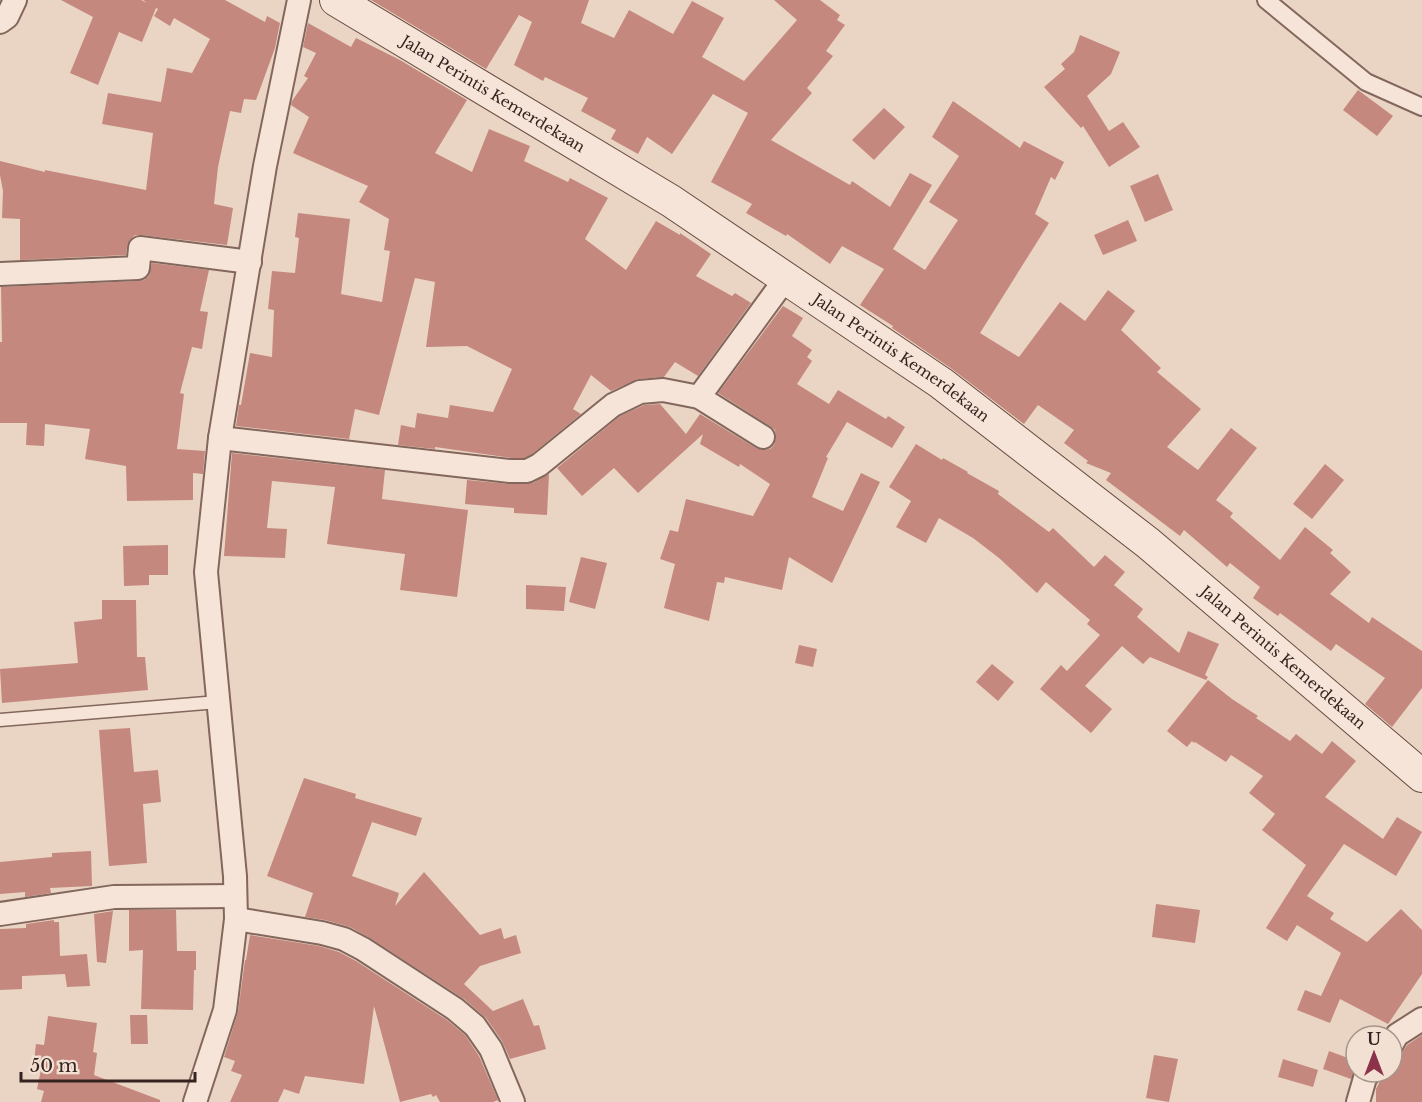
<svg xmlns="http://www.w3.org/2000/svg" width="1422" height="1102" viewBox="0 0 1422 1102" font-family="'Libre Baskerville',serif">
<rect width="100%" height="100%" fill="#ead5c4"/>
<g fill="#c5887e">
<path d="M61 0H141L147 3 143 0H225L265 22 267 16 280 23 275 48 256 100 244 99 241 113 230 111 218 167 214 204 233 208 227 245 141 235H135L130 240 127 246 126 255 20 260V219L2 218 3 191 0 175V161L45 172V170L146 190 153 133 102 124 108 93 161 102 167 68 192 73 210 39 174 18 170 26 154 16 158 9 156 8 142 42 119 32 98 85 70 73 93 17Z"/>
<path d="M371 0H589L581 23 614 38 629 10 673 34 692 1 724 18 702 57 744 81 797 20 774 0H820L840 15 837 20 845 25 826 51 833 56 807 88 812 93 771 140 850 185 852 181 890 207 910 173 932 185 893 249 925 270 958 220 929 202 959 156 932 137 953 101 1020 148 1024 141 1064 162 1055 180 1051 177 1035 214 1049 223 980 333 1019 357 1060 302 1085 321 1108 290 1135 311 1121 330 1161 368 1157 372 1201 409 1167 447 1198 470 1231 428 1257 448 1216 500 1233 513 1230 517 1280 560 1305 527 1333 550 1330 553 1351 572 1330 594 1369 623 1372 617 1422 651V688L1392 727 1365 704 1385 678 1336 644 1331 651 1280 613 1278 616 1253 598 1260 587 1230 563 1227 567 1184 530 1180 536 1106 480 1111 473 1086 463 1088 461 1064 443 1074 430 1038 405 1024 424 952 369 892 328 893 326 860 305 884 269 842 246 830 264 787 234 786 236 746 213 752 204 711 182 748 113 713 94 672 154 647 137 638 154 611 139 616 130 581 111 588 98 545 77 543 81 514 65 532 22 519 15 486 69Z"/>
<path d="M308 23 351 47 356 38 400 60 467 100 435 153 472 172 489 129 530 146 524 161 568 182 570 178 608 198 585 239 626 270 656 221 680 235V233L711 254 696 276 732 296 735 293 751 303 698 376 675 362 664 377 638 379 611 391 591 375 573 409 581 414 532 454 524 458H511L435 447V449L398 445 401 425 415 428 417 413 448 418 450 405 493 412 512 369 467 346 426 347 435 282 415 278 379 415 355 409 349 439 236 426 239 405H241L250 353 272 357 274 310 268 309 272 271 295 273 299 238 295 237 298 213 350 219 341 294 382 302 390 251 384 250 389 219 359 202 368 186 293 153 309 117 291 105 292 101 308 78 304 76 316 53 303 47Z"/>
<path d="M1080 35 1120 52 1111 74 1087 96 1109 131 1123 122 1140 147 1109 167 1083 126 1081 128 1044 87 1065 69 1061 64 1074 52Z"/>
<path d="M1358 90 1393 116 1377 136 1343 110Z"/>
<path d="M884 108 905 127 874 160 852 140Z"/>
<path d="M1158 174 1173 210 1145 222 1130 186Z"/>
<path d="M1128 220 1137 241 1103 255 1094 235Z"/>
<path d="M152 263 209 270 200 311 208 312 202 349 192 347 180 393 184 394 177 449 205 451 203 474 193 473V500L127 501 126 466 85 459 90 429 45 424 44 446 26 445 27 423H0V342H2L1 287 139 281 144 280 149 276Z"/>
<path d="M783 306 803 318 792 336 812 350 807 357 812 361 797 384 829 404 838 390 886 419 888 416 905 427 892 448 847 422 826 457 828 458 812 497 843 511 861 473 880 482 832 583 789 557 782 590 725 577 724 583 717 582 709 621 664 608 675 564 660 559 670 530 678 532 686 499 753 516 770 484 740 464 739 467 700 444 703 434 638 493 614 468 582 496 557 468 620 416 644 405 660 404 686 434 700 414 756 448 763 450 770 449 774 445 776 438 775 430 770 426 718 393Z"/>
<path d="M916 444 942 460 943 458 968 472 967 473 999 491 998 494 1049 532 1053 528 1094 567 1105 555 1125 572 1114 585 1143 609 1137 617 1179 653 1188 631 1219 644 1205 675 1208 677 1206 680 1150 657 1143 664 1122 646 1085 686 1112 709 1091 733 1040 689 1061 665 1067 671 1100 635 1087 624 1090 620 1046 582 1037 593 999 558 973 538 939 518 926 543 896 527 911 501 889 487Z"/>
<path d="M232 453 385 470 382 499 468 510 457 597 400 590 405 554 327 544 335 487 272 481 267 528 287 529 285 558 224 556Z"/>
<path d="M1325 464 1344 480 1312 519 1293 504Z"/>
<path d="M549 474 547 515 514 513V508L465 504 467 480 509 484H527L533 483Z"/>
<path d="M168 545V575H149V585L124 586 123 546Z"/>
<path d="M581 557 607 563 595 609 569 602Z"/>
<path d="M526 585 566 587 564 611 526 609Z"/>
<path d="M102 600H136L137 657H145L148 690 2 703 0 669 78 663 74 622 102 619Z"/>
<path d="M799 645 817 649 813 667 795 663Z"/>
<path d="M992 664 1014 682 998 701 976 682Z"/>
<path d="M1208 680 1232 699 1258 716 1256 718 1290 741 1296 734 1322 754 1332 741 1356 761 1325 797 1383 839 1397 817 1422 832 1396 876 1344 844 1307 896 1334 913 1330 919 1367 942 1401 909 1422 930V974L1388 1024 1340 999 1330 1023 1297 1010 1305 990 1321 996 1341 953 1297 925 1287 941 1266 928 1306 865 1262 830 1275 814 1249 793 1263 776 1231 755 1226 762 1195 742 1194 743 1192 741 1187 747 1167 731Z"/>
<path d="M130 728 134 772 158 770 161 802 143 804 147 863 109 866 99 730Z"/>
<path d="M304 778 356 794 355 798 422 818 416 836 372 822 352 876 399 893 395 906 424 872 480 935 501 928 504 939 516 935 521 953 480 966 464 984 493 1011 523 999 534 1026 539 1025 546 1049 510 1059 502 1041 486 1018 464 999 370 938 350 927 325 920 305 917 313 893 267 876Z"/>
<path d="M91 851 92 886 50 888 51 893 25 897V892L0 894V862L52 857V853Z"/>
<path d="M1156 904 1200 910 1195 943 1152 937Z"/>
<path d="M129 910H176L177 951H196V970H194L193 1010 141 1009 143 950 129 951Z"/>
<path d="M113 911 106 963 97 962 94 914Z"/>
<path d="M54 920V922H59L60 956 87 954 90 986 67 987 65 974 22 976V989L0 990V929L26 928V924Z"/>
<path d="M250 935 319 946 339 952 356 961 447 1020 465 1035 479 1056 498 1100 493 1102H440L436 1095 433 1097 431 1094 400 1102 374 1006 364 1084 305 1076 299 1094 284 1089 278 1102H230L242 1075 231 1071 235 1061 224 1057 238 1012 245 960H246Z"/>
<path d="M130 1015H147L148 1044H131Z"/>
<path d="M48 1016 97 1023 93 1052 97 1053 94 1075 160 1100V1102H41L44 1091 37 1089 41 1070 33 1069 36 1044 44 1045Z"/>
<path d="M1422 1035V1102H1376V1089L1383 1075V1072H1392V1060L1397 1061V1056L1403 1051 1407 1045Z"/>
<path d="M1329 1051 1356 1061V1068L1351 1079 1323 1069Z"/>
<path d="M1154 1055 1178 1059 1169 1102 1146 1098Z"/>
<path d="M1283 1059 1318 1070 1313 1087 1278 1077Z"/>
</g>
<g fill="none" stroke-linecap="round" stroke-linejoin="round">
<g stroke="#83665c" stroke-width="15">
<path id="service" d="M0 720 218 702"/>
</g>
<g stroke="#83665c" stroke-width="20">
<path id="pedestrian" d="M1266 0 1366 82 1422 107"/>
</g>
<g stroke="#83665c" stroke-width="26">
<g id="minor">
<path d="M0 22 7 17 15 0"/>
<path d="M0 274 138 268 140 248 250 262"/>
<path d="M699 397 786 278"/>
<path d="M220 438 510 471H527L539 465 613 405 640 392 663 390 699 397 763 437"/>
<path d="M0 914 114 897 235 896"/>
<path d="M236 919 322 933 344 939 363 949 455 1009 475 1026 491 1049 513 1102"/>
<path d="M1392 1044 1397 1035 1422 1019"/>
<path d="M195 1102 225 1010 236 919 235 876 206 572 220 438 265 166 299 0"/>
<path d="M1358 1102 1365 1078 1370 1072"/>
</g>
</g>
<g stroke="#65483f" stroke-width="34">
<g id="secondary">
<path id="s1" d="M336 0 671 201 941 383 1148 543 1422 776"/>
</g>
</g>
<use href="#service" stroke="#f5e4d7" stroke-width="12"/>
<use href="#pedestrian" stroke="#f5e4d7" stroke-width="16"/>
<use href="#minor" stroke="#f5e4d7" stroke-width="22"/>
<use href="#secondary" stroke="#f5e4d7" stroke-width="32"/>
</g>
<g text-anchor="middle" stroke-width="5" stroke-linejoin="round" paint-order="stroke">
<g font-size="15" fill="#34231f" stroke="#f2e1d3">
<text dy="5" stroke="none"><textPath href="#s1" startOffset="183">Jalan Perintis Kemerdekaan</textPath></text>
<text dy="5" stroke="none"><textPath href="#s1" startOffset="669">Jalan Perintis Kemerdekaan</textPath></text>
<text dy="5" stroke="none"><textPath href="#s1" startOffset="1155">Jalan Perintis Kemerdekaan</textPath></text>
</g>
</g>
<g transform="translate(1374 1054)"><circle r="28" fill="#f2e1d3" stroke="#a6958b" stroke-width="1.5"/>
<path d="M0-4.5L10 22L0 15L-10 22Z" fill="#8c324b"/>
<text y="-9" font-size="16" font-weight="bold" text-anchor="middle" fill="#34231f">U</text>
</g>
<path d="M21 1072v9h174v-9" fill="none" stroke="#34231f" stroke-width="3"/>
<text x="30" y="1072" font-size="18" fill="#34231f" stroke="#f2e1d3" stroke-width="4.5" paint-order="stroke">50 m</text>
</svg>
